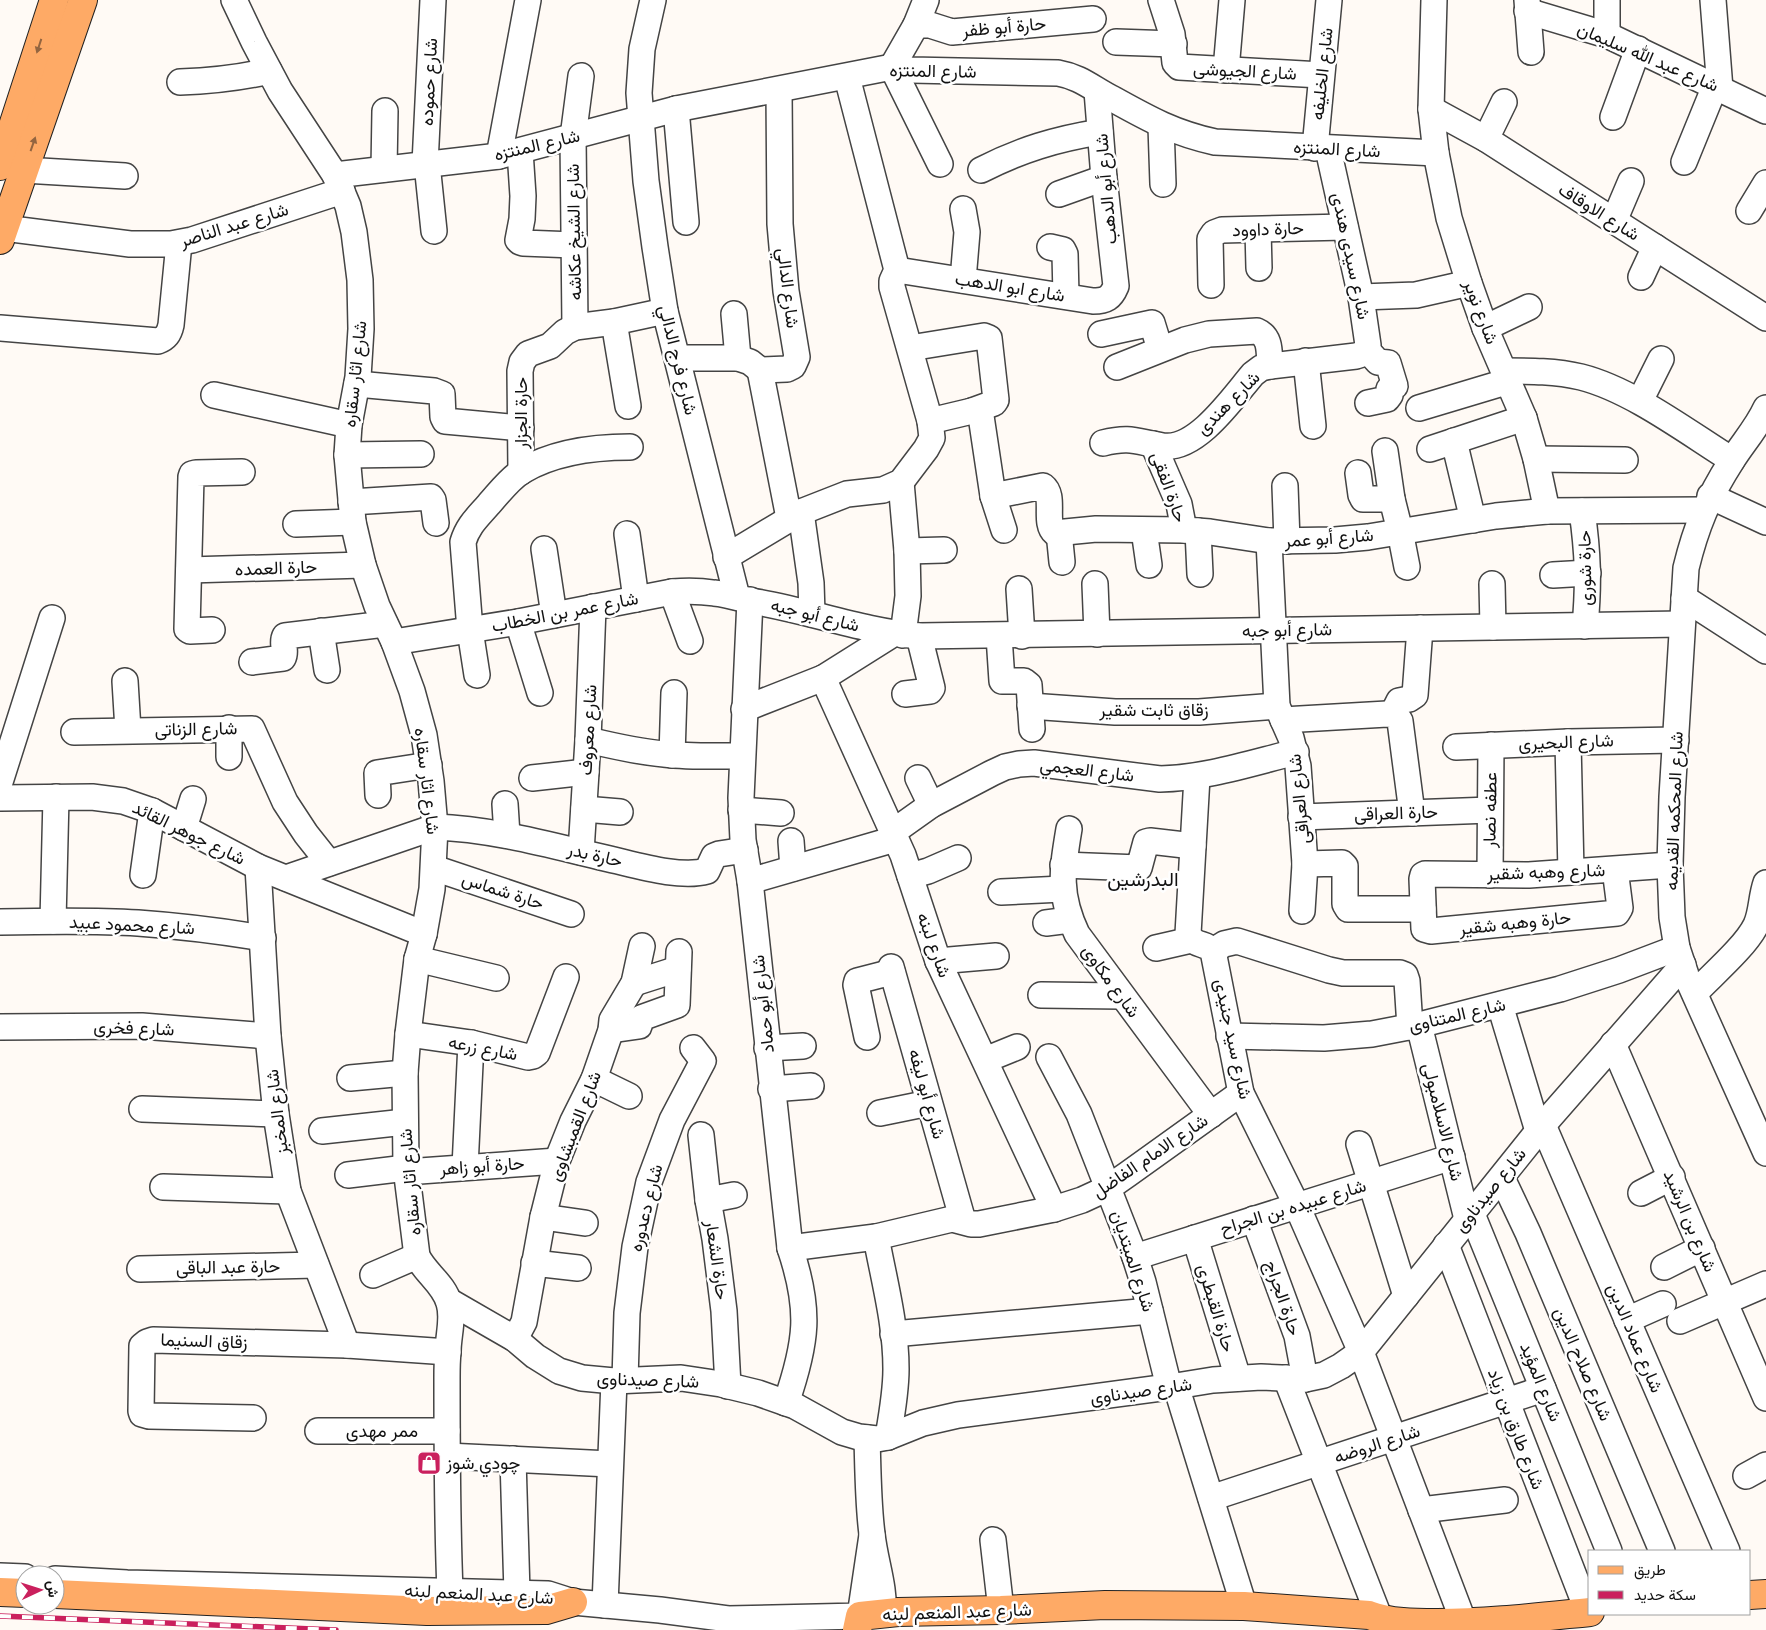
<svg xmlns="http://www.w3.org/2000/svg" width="1766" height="1630" viewBox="0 0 1766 1630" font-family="'Roboto Serif',Vazirmatn,serif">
<rect width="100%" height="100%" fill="#fffaf5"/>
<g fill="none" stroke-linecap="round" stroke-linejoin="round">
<g stroke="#444" stroke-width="28">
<g id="minor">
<path d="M234 0 254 42 280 91 335 175 348 206 354 232 360 280 361 329 358 377 349 425 347 455 353 522 363 565 377 606 394 642 412 691 424 735 431 781 435 827 432 889 424 934 417 959 408 1034 405 1073 406 1168 417 1256C425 1273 444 1284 449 1303 454 1318 448 1336 448 1352 447 1361 447 1370 447 1378 447 1449 447 1520 450 1591"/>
<path d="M653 0 642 49 639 93 646 181 655 247 665 311 737 597"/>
<path d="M926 0 916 25 892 67 940 164"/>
<path d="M1161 0 1172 34 1175 63 1179 67 1321 75"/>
<path d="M1434 0 1431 109 1436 153 1449 218 1469 283 1485 328 1524 418 1536 459 1547 511"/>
<path d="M1527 0 1531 52"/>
<path d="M1713 0 1720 89"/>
<path d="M1527 11 1607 35 1766 111"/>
<path d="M916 25H930L952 32 1093 19"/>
<path d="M1607 35V0"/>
<path d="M1116 42 1174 44"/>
<path d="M1226 70 1232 0"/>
<path d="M180 82C211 81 239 78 269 71"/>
<path d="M676 109 686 222"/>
<path d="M1431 109 1486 139 1766 318"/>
<path d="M1613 117 1638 49"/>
<path d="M1161 126 1163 184"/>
<path d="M1486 139 1504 102"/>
<path d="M1315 148 1329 0"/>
<path d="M520 151 523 196 522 219 518 240 520 242 523 243 574 245"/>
<path d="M499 156 528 0"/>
<path d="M1684 162 1715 86"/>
<path d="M425 164 433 0"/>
<path d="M427 164 434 231"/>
<path d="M384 169 385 111"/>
<path d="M24 170 125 176"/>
<path d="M981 170C1020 150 1056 139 1100 132"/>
<path d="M335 175 499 156 676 109 892 67 911 70 1058 73C1081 77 1093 89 1113 99 1149 119 1174 133 1215 142L1436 153"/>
<path d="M1059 194 1104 178"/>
<path d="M963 209 967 232 963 280"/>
<path d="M1749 211 1766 183"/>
<path d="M1614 221 1631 181"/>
<path d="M4 228 130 244H171L192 240 342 191"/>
<path d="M1258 230 1259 268"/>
<path d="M1050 247 1063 250 1065 254 1066 296"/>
<path d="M897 270 1093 301C1106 301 1111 298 1116 286L1104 178 1097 91"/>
<path d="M1641 277 1655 247"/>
<path d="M1211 285 1210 239 1214 233 1222 230 1345 227"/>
<path d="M1361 297 1416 295 1469 283"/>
<path d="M734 314 738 358"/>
<path d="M614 322 628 406"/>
<path d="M575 327 573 137 581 76"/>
<path d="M0 328 158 341C166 338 169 334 171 325L179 243"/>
<path d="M1485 328 1529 307"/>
<path d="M1101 334 1152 323 1160 349"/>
<path d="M910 348 984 336 989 338 996 400 994 403 972 411"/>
<path d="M1367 350 1378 362 1388 363 1395 386 1389 389 1390 395 1387 399 1368 403"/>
<path d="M678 358H738L750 362 760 370 787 369 793 366 797 357 786 291 780 224 779 90"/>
<path d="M1306 361 1313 426"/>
<path d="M1117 367 1185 340 1209 334 1257 331C1271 337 1269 352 1270 366"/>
<path d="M760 370 789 518"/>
<path d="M1504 371C1530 371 1556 371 1581 377 1632 390 1687 432 1732 460"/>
<path d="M357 384 434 391 442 394 443 417 445 421 521 428"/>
<path d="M214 395 349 425"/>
<path d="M1640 401 1661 359"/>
<path d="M1419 408 1509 381"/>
<path d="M1766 408C1757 428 1742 444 1731 462 1708 498 1696 527 1686 568L1672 797 1670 865 1672 917 1677 948 1686 975 1766 1153"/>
<path d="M930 421 972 411 979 413 981 416 993 496 1004 530"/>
<path d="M1454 441 1473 520"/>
<path d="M1103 443C1131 436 1137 442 1163 446 1197 451 1234 396 1253 374L1261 368 1270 366 1356 356C1363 354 1367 353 1368 345L1361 297 1328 149"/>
<path d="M1153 444 1179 504 1184 530"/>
<path d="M1430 449 1524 418"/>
<path d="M1385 451 1392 499 1400 531 1407 567"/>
<path d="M347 455 421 454"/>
<path d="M1536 459 1625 460"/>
<path d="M521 472 520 371 522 362 528 354 550 346 565 332 575 327 614 322 665 311"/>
<path d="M1358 473 1361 495 1363 499H1392"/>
<path d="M901 482 907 551 908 596 903 635"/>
<path d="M1285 486 1287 541"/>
<path d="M993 496 1043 486C1056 496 1043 523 1055 533L1096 529 1184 530 1210 532 1269 541 1335 540 1368 537 1496 516 1547 511 1704 510"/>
<path d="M1710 496 1766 522"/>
<path d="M351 502 431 497 433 500 436 523"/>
<path d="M1582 511C1588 553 1589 583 1585 626"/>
<path d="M801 512 811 583 812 614"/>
<path d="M296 524 353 522"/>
<path d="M1144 530 1149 565"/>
<path d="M1198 531 1200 574"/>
<path d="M1059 532 1062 562"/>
<path d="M627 534 636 599"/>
<path d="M1269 541 1277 706 1291 738 1298 766 1305 864 1302 911"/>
<path d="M544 549 554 615"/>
<path d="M907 551 944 550"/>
<path d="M726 557 801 512 847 494 883 490 901 482 926 449 932 438 930 421 892 287V281L897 270 847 77"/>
<path d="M189 570 363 565"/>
<path d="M1553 575 1588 573"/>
<path d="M1095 584 1097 634"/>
<path d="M1492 584 1493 627"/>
<path d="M1019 589 1022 636"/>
<path d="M672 592 690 641"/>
<path d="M1684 598 1766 651"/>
<path d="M750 600 741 798 743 840 750 881 790 1248C811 1310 807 1342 786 1403"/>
<path d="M518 622 540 693"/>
<path d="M212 630 190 631 187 629 191 477 192 474 196 473 242 472"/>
<path d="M321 631 327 670"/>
<path d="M999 636 1002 681H1024L1029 685 1032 729"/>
<path d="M394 642 518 622 672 592C686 591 700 591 714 593 726 594 739 598 751 601 807 610 862 631 919 636L1682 624"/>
<path d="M252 662 283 658C287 651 281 643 285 636L385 624"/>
<path d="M477 675 470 630 463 542C468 525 478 517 489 504 499 493 509 479 522 471 554 452 594 447 630 447"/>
<path d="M823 678 903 855 938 961 1054 1209"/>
<path d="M125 681 128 730"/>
<path d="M905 694 930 691 932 688 919 636"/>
<path d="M1030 706 1115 712H1199L1277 706"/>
<path d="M744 709 823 678 893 634"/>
<path d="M1396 715 1395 709 1399 701 1409 699 1415 695 1420 628"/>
<path d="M1283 720 1387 714 1396 715 1400 721 1412 813"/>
<path d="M74 732 252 729 285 802 306 834 329 863"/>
<path d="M588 740C613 746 639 752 664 754 690 757 716 756 742 756"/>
<path d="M1568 742 1571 872"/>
<path d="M1456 747 1568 742 1676 740"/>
<path d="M672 755 674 693"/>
<path d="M229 757V728"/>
<path d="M1197 777 1188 934C1196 948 1204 941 1213 951L1241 1093 1297 1206 1361 1352 1464 1623"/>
<path d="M532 778 586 772"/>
<path d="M918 778 931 805"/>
<path d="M0 782 52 618"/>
<path d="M378 795 377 773 429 765"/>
<path d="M0 798 92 797 123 801 152 811 258 867 424 934"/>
<path d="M505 804 507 835"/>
<path d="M584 809 620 812"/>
<path d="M741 810 781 813"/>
<path d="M1301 817 1490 810"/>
<path d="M184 828 193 799"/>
<path d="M1069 829C1062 871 1058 894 1077 934L1211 1115"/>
<path d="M893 832 931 805 992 773 1005 767 1019 764 1034 763 1160 779C1206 778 1251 763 1296 752"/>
<path d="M791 841 793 868"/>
<path d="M581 852 588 740 593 607"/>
<path d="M1305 864 1342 863 1345 866V904L1348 909H1423"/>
<path d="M1063 865 1139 868 1146 842 1150 841 1193 846"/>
<path d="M258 867 268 1036 276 1114 288 1191 347 1345"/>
<path d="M434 868 571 914"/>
<path d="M1615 869 1620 908 1617 913 1431 931 1424 929 1422 879 1423 875 1425 874 1529 875 1670 865"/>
<path d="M143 875 152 811"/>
<path d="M1490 875 1491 745"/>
<path d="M910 876 928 871 958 858"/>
<path d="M286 878 435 827C493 829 549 845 605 858 633 864 679 879 707 871L714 856 719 854 745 850"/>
<path d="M750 881 895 839"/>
<path d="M1001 892 1062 889"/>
<path d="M53 921 56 797"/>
<path d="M0 922C46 921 92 920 138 923 180 926 221 931 263 938"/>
<path d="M1046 923 1070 920"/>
<path d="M1156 948 1191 940"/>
<path d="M1213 951 1224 944 1237 941 1329 970 1343 973H1400L1405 975 1407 981 1410 1027"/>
<path d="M417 959 496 978"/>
<path d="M938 961 996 956"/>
<path d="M891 967 963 1221"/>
<path d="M634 983 678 969"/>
<path d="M1695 993C1712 975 1746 946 1756 925 1762 912 1761 897 1766 883"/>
<path d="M1041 995 1121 996"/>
<path d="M1500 1005 1538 1131"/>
<path d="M1419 1025 1467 1219"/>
<path d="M0 1027 142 1026 268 1036"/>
<path d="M611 1030 639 1026 641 1018 677 1005 679 952"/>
<path d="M408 1034 471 1043 528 1057 533 1056 537 1053 566 977"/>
<path d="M1229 1036 1324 1038 1372 1034 1419 1025 1560 989 1619 970 1677 948"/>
<path d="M867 1037 856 985 857 981 892 972"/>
<path d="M1613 1044 1766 1398"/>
<path d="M767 1048 803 1046"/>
<path d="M1049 1057 1079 1114 1135 1257 1143 1282 1169 1387"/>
<path d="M985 1060 1017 1047"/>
<path d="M350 1078 405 1073"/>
<path d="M594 1079 629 1096"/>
<path d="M771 1089 811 1086"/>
<path d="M142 1109 276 1114"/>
<path d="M880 1113 929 1103"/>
<path d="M1543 1125 1727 1551"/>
<path d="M322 1131 405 1122"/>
<path d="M701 1135 708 1200 715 1239 724 1311 728 1386"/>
<path d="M1359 1144 1406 1296"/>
<path d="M465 1167 471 1043"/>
<path d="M406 1172 557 1161"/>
<path d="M348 1175 406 1168"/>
<path d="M1502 1178 1528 1233 1662 1551"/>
<path d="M163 1187 288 1191"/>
<path d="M1641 1193 1672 1177"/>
<path d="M708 1200 734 1195"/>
<path d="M1472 1214 1609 1551"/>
<path d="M543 1217 585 1223"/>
<path d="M1254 1219 1297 1336 1305 1379"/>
<path d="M876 1237C884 1280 896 1324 896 1369 896 1392 892 1414 888 1437"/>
<path d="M1195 1238 1238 1378"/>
<path d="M1446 1245 1588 1612"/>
<path d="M790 1248 876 1237 952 1219 971 1224H979L1054 1209 1082 1200 1108 1188 1128 1174 1241 1093"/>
<path d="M1135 1257 1452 1157"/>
<path d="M534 1263 578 1268"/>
<path d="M1664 1267 1702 1248"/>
<path d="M140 1269 316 1265"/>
<path d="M373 1275 417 1256"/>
<path d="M449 1301 515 1339 535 1356 559 1371 582 1378 614 1381 681 1378 721 1384 758 1393 795 1406 842 1432 859 1437 877 1439 888 1437 923 1423 958 1415 1176 1386 1213 1380 1261 1377 1305 1379 1324 1375 1341 1366 1361 1352 1543 1125 1683 965"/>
<path d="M1627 1320 1663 1304"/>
<path d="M1680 1321 1766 1284"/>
<path d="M893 1334 1150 1311"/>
<path d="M515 1339 524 1322 543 1217 557 1161 573 1121 594 1079 611 1030 612 1020 634 983 642 946"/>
<path d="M1286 1378 1380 1619"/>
<path d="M625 1380 627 1313 635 1247 649 1182 672 1120 703 1061 693 1048"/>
<path d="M1176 1386 1244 1606"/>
<path d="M253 1418 149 1416 142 1414 141 1411 142 1346 147 1342 153 1340 347 1345 448 1352"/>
<path d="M318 1431H447"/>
<path d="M867 1438C868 1470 868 1503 872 1534 875 1562 885 1586 883 1614"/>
<path d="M447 1456 610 1464"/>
<path d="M513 1459 517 1593"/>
<path d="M1746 1476 1766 1465"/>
<path d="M1211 1498 1543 1389"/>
<path d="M1421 1510 1505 1500"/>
<path d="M993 1540 1001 1610"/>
<path d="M0 1576 25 1577"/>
<path d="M55 1579 127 1583 548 1594 573 1602 660 1610 728 1619 860 1616 872 1535"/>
<path d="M605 1605 614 1381"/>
</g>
</g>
<g stroke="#222" stroke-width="30">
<g id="major">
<path d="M0 166 54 0"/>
<path d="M0 240 83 0"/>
<path d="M0 1592 25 1593"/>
<path d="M55 1594 427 1611 546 1610 573 1602"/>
<path d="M1750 1595 1766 1594"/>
<path d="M857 1630 860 1616 898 1612 1001 1610 1105 1605 1244 1606 1369 1615C1390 1623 1415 1623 1437 1623 1488 1623 1539 1617 1590 1612"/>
</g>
</g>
<use href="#minor" stroke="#fff" stroke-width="25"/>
<use href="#major" stroke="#feaa66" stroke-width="28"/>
<g stroke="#ca205d" stroke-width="5.5">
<path id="rail" d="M0 1616 336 1630"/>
</g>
<use href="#rail" stroke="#fff" stroke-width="4" stroke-dasharray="11" stroke-linecap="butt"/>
</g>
<defs><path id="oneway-solid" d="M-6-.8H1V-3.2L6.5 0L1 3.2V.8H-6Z" transform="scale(1.25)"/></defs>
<g fill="#936540">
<use href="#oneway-solid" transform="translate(39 46) rotate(108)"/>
<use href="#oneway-solid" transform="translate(33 144) rotate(-71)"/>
</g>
<defs>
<g id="shop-square" transform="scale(1.25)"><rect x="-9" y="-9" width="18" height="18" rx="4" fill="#ca205d" stroke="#fff"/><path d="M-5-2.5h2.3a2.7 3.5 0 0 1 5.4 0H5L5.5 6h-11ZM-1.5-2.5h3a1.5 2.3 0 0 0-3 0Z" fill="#fff"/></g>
</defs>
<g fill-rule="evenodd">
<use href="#shop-square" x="429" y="1463"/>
</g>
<g text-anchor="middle" stroke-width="5" stroke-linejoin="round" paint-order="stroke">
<g font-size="18" fill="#111" stroke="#fff">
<text transform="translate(1004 27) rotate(-5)" y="6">حارة أبو ظفر</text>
<text transform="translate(1648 57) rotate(23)" y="6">شارع عبد الله سليمان</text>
<text transform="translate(933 71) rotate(1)" y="6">شارع المنتزه</text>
<text transform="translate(1245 71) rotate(3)" y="6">شارع الجيوشى</text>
<text transform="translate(1322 74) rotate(-84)" y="6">شارع الخليفه</text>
<text transform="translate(429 82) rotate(-87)" y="6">شارع حموده</text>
<text transform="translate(537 145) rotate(-13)" y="6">شارع المنتزه</text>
<text transform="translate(1337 149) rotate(3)" y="6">شارع المنتزه</text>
<text transform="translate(1106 189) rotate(-95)" y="6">شارع أبو الدهب</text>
<text transform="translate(1599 212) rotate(32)" y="6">شارع الاوقاف</text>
<text transform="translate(234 225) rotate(-17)" y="6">شارع عبد الناصر</text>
<text transform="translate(1268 229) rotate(-2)" y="6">حارة داوود</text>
<text transform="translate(574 232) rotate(-91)" y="6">شارع الشيخ عكاشه</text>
<text transform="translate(1351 256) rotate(78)" y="6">شارع سيدى هندى</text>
<text transform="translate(1010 287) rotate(9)" y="6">شارع ابو الدهب</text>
<text transform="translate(788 288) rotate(83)" y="6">شارع الدالي</text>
<text transform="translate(1481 312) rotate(69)" y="6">شارع نوير</text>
<text transform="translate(678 360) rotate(76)" y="6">شارع فرج الدالي</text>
<text transform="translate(355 374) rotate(-84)" y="6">شارع اثار سقاره</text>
<text transform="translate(1228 403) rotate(-45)" y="6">شارع هندى</text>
<text transform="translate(521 413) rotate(-90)" y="6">حارة الجزار</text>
<text transform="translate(1169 487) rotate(70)" y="6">حارة الفقى</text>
<text transform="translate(1329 538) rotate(-4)" y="6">شارع أبو عمر</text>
<text transform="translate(276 568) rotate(-2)" y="6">حارة العمده</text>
<text transform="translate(1585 568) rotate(-91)" y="6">حارة شورى</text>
<text transform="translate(565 612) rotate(-11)" y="6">شارع عمر بن الخطاب</text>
<text transform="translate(815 615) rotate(14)" y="6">شارع أبو جبه</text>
<text transform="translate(1287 630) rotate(-1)" y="6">شارع أبو جبه</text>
<text x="1154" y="716">زقاق ثابت شقير</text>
<text transform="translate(196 729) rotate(-1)" y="6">شارع الزناتى</text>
<text transform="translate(588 730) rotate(-87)" y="6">شارع معروف</text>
<text transform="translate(1566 742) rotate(-2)" y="6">شارع البحيرى</text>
<text transform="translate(1087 770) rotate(7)" y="6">شارع العجمي</text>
<text transform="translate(427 781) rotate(83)" y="6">شارع اثار سقاره</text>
<text transform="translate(1299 799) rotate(-96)" y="6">شارع العراقى</text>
<text transform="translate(1490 810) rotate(-89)" y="6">عطفه نصار</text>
<text transform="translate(1674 811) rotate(-88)" y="6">شارع المحكمه القديمه</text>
<text transform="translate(1396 813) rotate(-2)" y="6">حارة العراقى</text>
<text transform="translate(189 833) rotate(26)" y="6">شارع جوهر القائد</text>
<text transform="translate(595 855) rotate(13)" y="6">حارة بدر</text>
<text transform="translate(1546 872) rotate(-2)" y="6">شارع وهبه شقير</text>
<text transform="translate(503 891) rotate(18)" y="6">حارة شماس</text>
<text transform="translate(1515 923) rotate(-6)" y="6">حارة وهبه شقير</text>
<text transform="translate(132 925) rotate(3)" y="6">شارع محمود عبيد</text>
<text transform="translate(934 945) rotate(70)" y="6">شارع لبنه</text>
<text transform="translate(1111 981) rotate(54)" y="6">شارع مكاوى</text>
<text transform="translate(763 1004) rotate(-96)" y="6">شارع أبو حماد</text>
<text transform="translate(1457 1015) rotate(-13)" y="6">شارع المتناوى</text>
<text transform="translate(134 1028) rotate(2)" y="6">شارع فخرى</text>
<text transform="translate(1233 1039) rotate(78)" y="6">شارع سيد جنيدى</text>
<text transform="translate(483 1048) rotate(11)" y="6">شارع زرعه</text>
<text transform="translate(927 1094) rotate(74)" y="6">شارع أبو ليفه</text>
<text transform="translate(277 1112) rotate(-97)" y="6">شارع المخبز</text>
<text transform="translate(1443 1122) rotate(76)" y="6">شارع الاسلامبولى</text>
<text transform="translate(575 1126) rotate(-69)" y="6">شارع القمبشاوى</text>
<text transform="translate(1150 1156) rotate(-34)" y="6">شارع الامام الفاضل</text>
<text transform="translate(482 1166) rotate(-4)" y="6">حارة أبو زاهر</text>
<text transform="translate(410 1182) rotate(-95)" y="6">شارع اثار سقاره</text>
<text transform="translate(1490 1190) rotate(-51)" y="6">شارع صيدناوى</text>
<text transform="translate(1293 1207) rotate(-17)" y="6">شارع عبيده بن الجراح</text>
<text transform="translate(646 1208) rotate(-76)" y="6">شارع دعدوره</text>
<text transform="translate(1690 1221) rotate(67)" y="6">شارع بن الرشيد</text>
<text transform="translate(717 1260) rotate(82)" y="6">حارة الشعار</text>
<text transform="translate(1133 1261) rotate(72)" y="6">شارع الميتديان</text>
<text transform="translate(228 1267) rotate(-1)" y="6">حارة عبد الباقى</text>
<text transform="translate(1283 1298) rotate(71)" y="6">حارة الجراج</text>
<text transform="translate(1216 1308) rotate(73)" y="6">حارة القبطرى</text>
<text transform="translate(1635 1338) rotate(67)" y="6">شارع عماد الدين</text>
<text transform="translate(204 1341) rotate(2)" y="6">زقاق السنيما</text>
<text transform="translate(1583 1364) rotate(67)" y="6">شارع صلاح الدين</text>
<text transform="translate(648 1380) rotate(2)" y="6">شارع صيدناوى</text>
<text transform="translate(1541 1382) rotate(68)" y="6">شارع المؤيد</text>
<text transform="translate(1141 1391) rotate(-8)" y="6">شارع صيدناوى</text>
<text transform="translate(1516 1429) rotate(69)" y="6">شارع طارق بن زياد</text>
<text x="382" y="1437">ممر مهدى</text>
<text transform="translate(1377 1444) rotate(-18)" y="6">شارع الروضه</text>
<text transform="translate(479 1594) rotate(3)" y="6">شارع عبد المنعم لبنه</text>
<text transform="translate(957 1612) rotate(-2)" y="6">شارع عبد المنعم لبنه</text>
</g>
<g font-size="18" fill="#111" stroke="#fff" text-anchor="start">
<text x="446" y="1469">چودي شوز</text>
</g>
<g font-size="20" fill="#111" stroke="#fff">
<text x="1143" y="886">البدرشين</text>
</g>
</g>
<rect x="1588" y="1550" width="162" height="65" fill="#ffffff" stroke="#a0a0a0"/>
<rect x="1598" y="1566" width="25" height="8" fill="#feaa66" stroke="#a0a0a0"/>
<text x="1634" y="1575" font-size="15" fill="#111111">طريق</text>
<rect x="1598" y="1591" width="25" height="8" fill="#ca205d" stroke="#a0a0a0"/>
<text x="1634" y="1600" font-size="15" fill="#111111">سكة حديد</text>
<g transform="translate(40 1590) rotate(86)"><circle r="24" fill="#ffffff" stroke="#a0a0a0"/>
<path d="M0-4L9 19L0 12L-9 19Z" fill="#ca205d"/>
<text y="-8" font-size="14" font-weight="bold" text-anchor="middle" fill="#111111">ش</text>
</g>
</svg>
